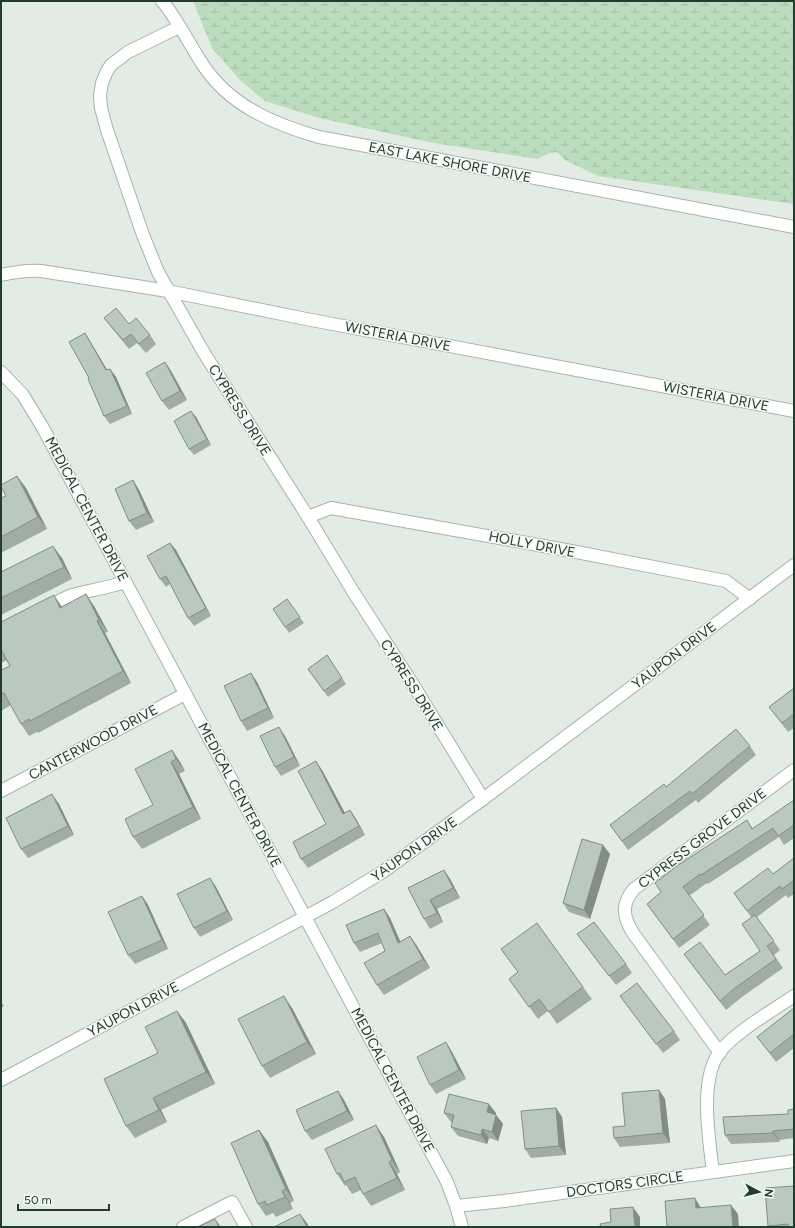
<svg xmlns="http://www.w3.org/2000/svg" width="795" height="1228" viewBox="0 0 795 1228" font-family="Figtree,sans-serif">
<defs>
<pattern id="wetland-marsh" width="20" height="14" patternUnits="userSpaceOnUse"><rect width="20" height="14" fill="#bbdcbd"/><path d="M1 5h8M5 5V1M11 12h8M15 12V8" fill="none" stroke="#a0bea3"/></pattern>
</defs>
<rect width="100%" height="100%" fill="#e2ece5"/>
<path fill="url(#wetland-marsh)" d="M193 1H794V204L598 176 565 160 557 152 549 153 537 159 434 143 323 119 265 101 241 81 212 48Z"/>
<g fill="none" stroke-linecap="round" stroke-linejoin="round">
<g stroke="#a5b4ab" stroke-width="14">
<g id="street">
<path d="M162 1C178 20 189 44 203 65 230 106 274 124 319 137L794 227"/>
<path d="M179 27 128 52 111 65 107 71 102 83 100 95 101 108 107 130 143 235 158 272 204 353 308 517 354 593 412 683 483 799"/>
<path d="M1 275C15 272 27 270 41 271L168 291 306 319 794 411"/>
<path d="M308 517 331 508 566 550 726 581 750 599"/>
<path d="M43 609C53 604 62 599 72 595 90 590 108 588 125 582"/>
<path d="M1 791 185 694"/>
<path d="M720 1053 633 933C623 917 621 904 634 889L794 770"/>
<path d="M1 1080 333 902 384 871 483 799 794 565"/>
<path d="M713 1172C709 1138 698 1076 722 1049 740 1029 772 1011 794 996"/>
<path d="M183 1227 232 1202 246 1227"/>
</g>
</g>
<g stroke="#a0b7ab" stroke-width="14">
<g id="secondary">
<path d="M1 372 23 395 43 428 447 1182 456 1206 462 1227"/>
<path d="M456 1206 504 1201 794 1161"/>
</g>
</g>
<use href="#street" stroke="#fff" stroke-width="12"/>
<use href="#secondary" stroke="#fff" stroke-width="12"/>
</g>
<g fill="#a0ada5">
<path d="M104 318 129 324 150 335 156 344 146 353 137 343 129 349 111 327Z"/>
<path d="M85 333 90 341 107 370 110 369 116 377 132 414 110 424 104 416 89 378Z"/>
<path d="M165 362 171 371 187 400 169 410 162 401Z"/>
<path d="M196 417 211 445 194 455 189 449Z"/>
<path d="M133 480 139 490 154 522 136 530 129 521Z"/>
<path d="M26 488 47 529 1 553V498Z"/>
<path d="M170 543 176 550 211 616 194 626 188 618 170 584 166 587 160 579Z"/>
<path d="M62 558 72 579 1 615V572Z"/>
<path d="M287 599 304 623 289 633 273 609Z"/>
<path d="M94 606 108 632 105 633 131 683 38 733 37 732 29 736 21 724 11 705 1 711V670L10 666 7 660 1 663V622L62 607Z"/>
<path d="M327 655 346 684 328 697 308 669Z"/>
<path d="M251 673 257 682 274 718 247 731 241 721Z"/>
<path d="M794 688V728L788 732 769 707Z"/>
<path d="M285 736 300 766 281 776 275 767Z"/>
<path d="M750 746 756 755 698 803 696 800 628 850 610 825 666 787Z"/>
<path d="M172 750 180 762 185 771 179 774 201 819 142 849 133 837 153 805Z"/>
<path d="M322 770 345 813 350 810 356 819 365 835 308 868 301 859 326 824Z"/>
<path d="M794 800V838L784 845 779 837 708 884 707 883 689 896 710 925 679 948 647 904 661 892 747 820 753 829Z"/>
<path d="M59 804 74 835 28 858 21 849Z"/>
<path d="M610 854 590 919 569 912 563 903Z"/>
<path d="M794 858V894L788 898 786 895 757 917 780 950 774 955 783 968 742 997 726 1010 684 954 725 975 760 951 751 917 734 893 773 874Z"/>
<path d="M444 870 450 879 460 898 437 909 443 922 430 929 424 919 408 888Z"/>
<path d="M210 878 216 887 233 920 200 937 194 928Z"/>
<path d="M142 896 148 905 168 949 135 964 128 955Z"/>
<path d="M384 909 390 918 400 942 410 936 417 946 430 968 384 995 377 985 385 951 382 943 360 952 354 943Z"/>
<path d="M577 934 626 964 632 973 616 985Z"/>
<path d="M501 949 583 987 592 999 557 1024 548 1011 538 1019 509 979 518 972Z"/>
<path d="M620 996 674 1031 680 1040 663 1053Z"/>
<path d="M1 1001 4 1006 1 1008Z"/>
<path d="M292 1008 316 1054 270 1078 262 1066Z"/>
<path d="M794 1008V1048L776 1062 757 1037Z"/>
<path d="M177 1011 186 1023 215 1084 161 1110 167 1122 135 1138 126 1126Z"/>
<path d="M452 1052 466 1079 436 1094 430 1085Z"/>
<path d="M659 1090 665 1099 670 1143 620 1147 614 1138Z"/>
<path d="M338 1091 344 1100 354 1120 312 1140 305 1131Z"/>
<path d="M556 1108 562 1117 566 1155 531 1158 525 1149Z"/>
<path d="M794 1109V1138L779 1140 780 1142 731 1144 725 1135 788 1114Z"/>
<path d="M444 1113H496L495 1114 496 1115 503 1124 498 1141 489 1138 487 1144 458 1136 451 1127 453 1122H451Z"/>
<path d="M259 1130 268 1142 294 1201 290 1203 293 1209 276 1217 273 1213 266 1216 258 1204Z"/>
<path d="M384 1137 400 1172 397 1174 405 1190 371 1206 363 1194 361 1190 352 1194 346 1185 345 1186 337 1174Z"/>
<path d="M765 1188 794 1227H769L768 1226Z"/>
</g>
<g fill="#828d86">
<path d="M85 333 90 341 112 378 106 370Z"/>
<path d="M165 362 171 371 187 400 180 391Z"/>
<path d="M110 369 116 377 132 414 127 406Z"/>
<path d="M191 411 196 417 211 445 207 439Z"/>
<path d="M17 476 26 488 47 529 38 517Z"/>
<path d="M133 480 139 490 154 522 147 513Z"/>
<path d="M170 543 176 550 211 616 206 608Z"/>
<path d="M53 546 62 558 72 579 64 567Z"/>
<path d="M86 594 94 606 108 632 99 620Z"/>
<path d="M54 595 62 607 60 608Z"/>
<path d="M97 621 105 633 131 683 123 671Z"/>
<path d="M251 673 257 682 274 718 268 708Z"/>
<path d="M279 727 285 736 300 766 294 757Z"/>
<path d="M172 750 180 762 185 771 176 759Z"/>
<path d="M316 761 322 770 350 823 343 814Z"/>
<path d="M171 762 179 774 201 819 193 807Z"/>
<path d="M52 794 59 804 74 835 68 826Z"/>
<path d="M350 810 356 819 365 835 359 826Z"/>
<path d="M603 845 610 854 590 919 584 910Z"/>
<path d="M444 870 450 879 460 898 453 888Z"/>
<path d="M210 878 216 887 233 920 227 911Z"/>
<path d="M142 896 148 905 168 949 162 940Z"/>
<path d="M430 900 437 909 443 922 437 913Z"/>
<path d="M384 909 390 918 405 952 398 943Z"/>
<path d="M410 936 417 946 430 968 423 959Z"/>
<path d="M284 996 292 1008 316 1054 307 1042Z"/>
<path d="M177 1011 186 1023 215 1084 206 1072Z"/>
<path d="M446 1042 452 1052 466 1079 459 1070Z"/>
<path d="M659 1090 665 1099 670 1143 663 1133Z"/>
<path d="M338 1091 344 1100 354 1120 347 1111Z"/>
<path d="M153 1098 161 1110 167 1122 159 1110Z"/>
<path d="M489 1104 496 1113 494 1121 487 1112Z"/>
<path d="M556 1108 562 1117 566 1155 559 1146Z"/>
<path d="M496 1115 503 1124 498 1141 492 1132Z"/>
<path d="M376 1125 384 1137 400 1172 392 1160Z"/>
<path d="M482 1129 489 1138 487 1144 481 1135Z"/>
<path d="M259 1130 268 1142 294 1201 286 1189Z"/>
<path d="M773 1131 779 1140 780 1142 773 1133Z"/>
<path d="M389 1162 397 1174 405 1190 397 1178Z"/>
<path d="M282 1191 290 1203 293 1209 285 1197Z"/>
<path d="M695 1198 701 1208H696Z"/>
<path d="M731 1205 738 1214 739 1227H733Z"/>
<path d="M633 1207 640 1217V1227H635Z"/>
<path d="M300 1214 307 1223 309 1227H307Z"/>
<path d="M215 1219 221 1227H219Z"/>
</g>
<g fill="#bac9c0" stroke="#828d86">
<path d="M116 308 129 324 136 318 150 335 139 344 131 334 123 340 104 318Z"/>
<path d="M85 333 106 370 110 369 127 406 104 416 88 379 89 378 69 342Z"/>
<path d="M165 362 180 391 162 401 146 373Z"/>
<path d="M191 411 207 439 189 449 174 421Z"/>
<path d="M17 476 38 517 1 537V498L6 496 1 487V485Z"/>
<path d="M133 480 147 513 129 521 115 489Z"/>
<path d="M170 543 206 608 188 618 166 576 160 579 147 556Z"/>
<path d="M53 546 64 567 1 598V572Z"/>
<path d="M86 594 99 620 97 621 123 671 30 721 29 719 21 724 4 693 1 694V670L10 666 1 649V622L54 595 60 608Z"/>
<path d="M287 599 300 617 285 627 273 609Z"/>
<path d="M327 655 342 678 324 691 308 669Z"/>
<path d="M251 673 268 708 241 721 224 686Z"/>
<path d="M794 688V714L782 723 769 707Z"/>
<path d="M279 727 294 757 275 767 260 736Z"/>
<path d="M736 729 750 746 692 794 690 791 622 841 610 825 664 784 666 787Z"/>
<path d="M172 750 176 759 171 762 193 807 133 837 125 819 153 805 135 769Z"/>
<path d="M316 761 343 814 350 810 359 826 301 859 293 842 326 824 298 771Z"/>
<path d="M52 794 68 826 21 849 6 818Z"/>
<path d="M794 800V825L778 836 773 828 701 875 700 874 683 887 704 915 673 939 647 904 661 892 655 883 677 866 747 820 752 829Z"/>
<path d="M582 839 603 845 584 910 563 903Z"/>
<path d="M794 858V880L782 889 780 886 747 911 734 893 768 868 773 874Z"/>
<path d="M444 870 453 888 430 900 437 913 424 919 408 888Z"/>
<path d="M210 878 227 911 194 928 177 894Z"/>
<path d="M142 896 162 940 128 955 108 912Z"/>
<path d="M384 909 398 943 410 936 423 959 377 985 364 963 385 951 378 933 354 943 346 925Z"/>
<path d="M755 915 774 941 767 946 776 959 735 988 720 1001 684 954 700 942 725 975 760 951 742 924Z"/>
<path d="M594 922 626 964 609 976 577 934Z"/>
<path d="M537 923 583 987 549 1012 539 999 529 1007 509 979 518 972 501 949Z"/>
<path d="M637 983 674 1031 656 1044 620 996Z"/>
<path d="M284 996 307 1042 262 1066 238 1019Z"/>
<path d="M794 1008V1034L770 1053 757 1037Z"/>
<path d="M177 1011 206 1072 153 1098 159 1110 126 1126 104 1079 158 1053 145 1027Z"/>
<path d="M446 1042 459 1070 430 1085 417 1057Z"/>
<path d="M659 1090 663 1133 614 1138 613 1127 625 1126 622 1093Z"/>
<path d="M338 1091 347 1111 305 1131 296 1110Z"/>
<path d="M449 1094 489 1104 487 1112 496 1115 492 1132 482 1129 481 1135 451 1127 454 1115 444 1113Z"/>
<path d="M556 1108 559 1146 525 1149 521 1111Z"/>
<path d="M794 1109V1129L773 1131V1133L725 1135 723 1117 788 1114V1110Z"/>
<path d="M376 1125 392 1160 389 1162 397 1178 363 1194 355 1177 344 1182 340 1173 337 1174 325 1149Z"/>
<path d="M259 1130 286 1189 282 1191 285 1197 267 1205 265 1201 258 1204 231 1143Z"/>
<path d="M794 1186V1227H788V1224L768 1226 765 1188Z"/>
<path d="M695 1198 696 1208 731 1205 733 1227H667L665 1201Z"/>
<path d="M633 1207 635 1227H601L600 1224 611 1222 610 1209Z"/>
<path d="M300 1214 307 1227H274Z"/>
<path d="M215 1219 219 1227H198Z"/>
</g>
<g text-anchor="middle" stroke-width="3" stroke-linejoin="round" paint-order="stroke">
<g font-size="14" fill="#223c30" stroke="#f2f8f4">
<text transform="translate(450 162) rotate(11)" y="5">EAST LAKE SHORE DRIVE</text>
<text transform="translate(398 336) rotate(11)" y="5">WISTERIA DRIVE</text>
<text transform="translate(716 396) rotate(11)" y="5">WISTERIA DRIVE</text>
<text transform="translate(240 410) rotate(58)" y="5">CYPRESS DRIVE</text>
<text transform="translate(87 509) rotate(62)" y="5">MEDICAL CENTER DRIVE</text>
<text transform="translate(532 544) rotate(11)" y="5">HOLLY DRIVE</text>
<text transform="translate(674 655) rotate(-37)" y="5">YAUPON DRIVE</text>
<text transform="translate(412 685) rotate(58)" y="5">CYPRESS DRIVE</text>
<text transform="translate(93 742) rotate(-28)" y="5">CANTERWOOD DRIVE</text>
<text transform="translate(240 795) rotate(62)" y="5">MEDICAL CENTER DRIVE</text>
<text transform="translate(702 838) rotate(-37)" y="5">CYPRESS GROVE DRIVE</text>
<text transform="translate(414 849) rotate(-35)" y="5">YAUPON DRIVE</text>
<text transform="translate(133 1009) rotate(-28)" y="5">YAUPON DRIVE</text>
<text transform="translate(393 1080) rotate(62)" y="5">MEDICAL CENTER DRIVE</text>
<text transform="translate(625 1184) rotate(-8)" y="5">DOCTORS CIRCLE</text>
</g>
</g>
<rect width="795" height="1228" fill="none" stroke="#223c30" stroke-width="4"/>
<g transform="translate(759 1192) rotate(97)" stroke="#f2f8f4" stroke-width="3" paint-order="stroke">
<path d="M0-3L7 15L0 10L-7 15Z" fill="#223c30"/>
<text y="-6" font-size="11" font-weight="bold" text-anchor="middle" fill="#223c30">N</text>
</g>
<path d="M18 1204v6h91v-6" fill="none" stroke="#223c30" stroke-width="2"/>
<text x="24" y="1204" font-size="12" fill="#223c30" stroke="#f2f8f4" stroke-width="3" paint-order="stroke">50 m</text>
</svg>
